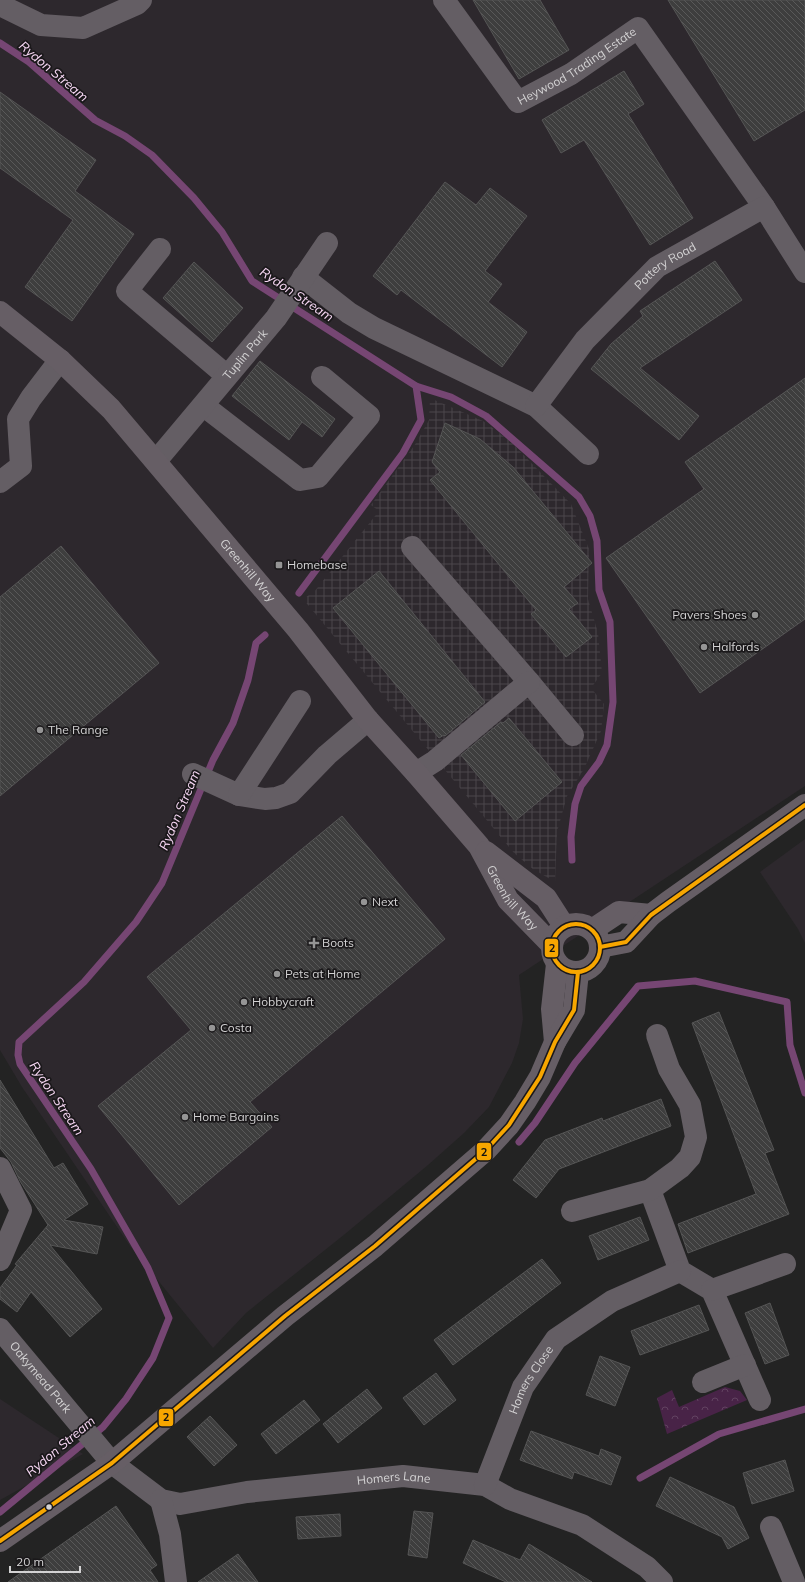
<svg xmlns="http://www.w3.org/2000/svg" width="805" height="1582" viewBox="0 0 805 1582" font-family="Mulish,sans-serif">
<defs>
<pattern id="industrial-grid" width="8" height="8" patternUnits="userSpaceOnUse"><rect width="8" height="8" fill="#2d282d"/><path d="M0 4h8M4 0v8" fill="none" stroke="#4b464b"/></pattern>
<pattern id="forest-crowns" width="20" height="18" patternUnits="userSpaceOnUse"><rect width="20" height="18" fill="#482347"/><path d="M2 6a3 3 0 1 1 6 0M12 15a3 3 0 1 1 6 0" fill="none" stroke="#624261"/></pattern>
<pattern id="building-back-hatch" width="6" height="6" patternUnits="userSpaceOnUse"><rect width="6" height="6" fill="#3e3e3e"/><path d="M-1 5l2 2M0 0l6 6M5-1l2 2" fill="none" stroke="#595959"/></pattern>
</defs>
<rect width="100%" height="100%" fill="#232323"/>
<g fill="#2d282d">
<path d="M0 0H805V786L519 975 523 1019 519 1043 512 1063 489 1107 464 1133 428 1165 345 1234 246 1313 213 1348 130 1246 22 1087 0 1050Z"/>
<path d="M805 839V943L798 929 760 872Z"/>
<path d="M0 1399 83 1454 0 1500Z"/>
</g>
<path fill="url(#industrial-grid)" d="M430 398 483 421 510 441 571 504 589 549 588 599 598 633 602 673 591 688 604 704 601 731 584 769 567 796 557 832 555 882 533 869 514 853 303 599 314 592 379 511 371 505 416 443 429 420Z"/>
<path fill="url(#forest-crowns)" d="M725 1387 740 1391 747 1400 667 1434 657 1398 672 1390 679 1407Z"/>
<g fill="none" stroke-linecap="round" stroke-linejoin="round">
<g stroke="#764673" stroke-width="7">
<path d="M0 43 29 62 95 120 125 136 152 155 194 198 222 232 252 281 416 386 421 420 403 453 299 593"/>
<path d="M416 386 451 397 486 416 579 497 590 516 597 541 599 590 610 622 613 702 607 745 599 762 581 786 575 804 571 837 572 860"/>
<path d="M519 1142 535 1123 575 1063 638 986 695 981 787 1002 790 1045 805 1093"/>
<path d="M640 1478 719 1434 805 1409"/>
<path d="M0 1512 103 1427 126 1399 153 1358 169 1318 148 1268 91 1169 20 1064 18 1055 19 1042 84 982 136 922 162 883 213 760 233 723 248 680 256 643 265 635"/>
</g>
</g>
<g fill="url(#building-back-hatch)" stroke="#555">
<path d="M473 0H540L569 50 519 79Z"/>
<path d="M668 0H805V110L754 141Z"/>
<path d="M624 71 644 104 628 114 693 218 650 245 584 140 561 153 542 120Z"/>
<path d="M0 92 96 160 75 191 134 234 72 321 25 287 73 220 0 168Z"/>
<path d="M445 182 476 205 490 188 527 216 485 271 502 284 488 302 527 332 502 367 401 290 397 295 373 276Z"/>
<path d="M715 261 742 300 640 368 699 416 679 440 591 369 611 344 643 316 640 311Z"/>
<path d="M194 262 243 308 212 342 163 298Z"/>
<path d="M260 361 335 419 322 437 302 422 289 440 232 396Z"/>
<path d="M805 378V619L700 693 606 558 704 489 685 462Z"/>
<path d="M445 423 480 439 513 467 592 563 564 587 578 603 569 609 592 637 566 657 531 614 536 610 430 480 440 472 432 462Z"/>
<path d="M61 546 159 663 0 796V597Z"/>
<path d="M379 571 485 702 445 736 444 735 439 738 333 608Z"/>
<path d="M509 718 562 782 515 821 461 755 501 722 503 723Z"/>
<path d="M342 816 445 939 250 1102 272 1127 179 1205 98 1106 191 1030 147 977Z"/>
<path d="M719 1012 774 1150 765 1153 789 1214 688 1253 678 1224 756 1194 692 1023Z"/>
<path d="M0 1080 54 1168 63 1163 88 1204 64 1220 103 1227 97 1254 50 1245 102 1309 70 1337 31 1292 17 1312 0 1299V1288L17 1265 15 1264 48 1225 20 1181 11 1162 0 1148Z"/>
<path d="M661 1099 671 1126 559 1169 536 1198 513 1180 545 1140 602 1118 603 1121Z"/>
<path d="M640 1217 649 1240 598 1260 589 1236Z"/>
<path d="M542 1259 561 1283 453 1365 434 1340Z"/>
<path d="M770 1303 789 1355 765 1364 745 1313Z"/>
<path d="M699 1305 709 1330 640 1355 631 1331Z"/>
<path d="M600 1356 630 1367 615 1406 586 1395Z"/>
<path d="M436 1373 456 1400 424 1425 403 1398Z"/>
<path d="M367 1389 382 1408 338 1443 323 1424Z"/>
<path d="M304 1400 320 1420 276 1454 261 1434Z"/>
<path d="M210 1416 237 1445 214 1466 187 1437Z"/>
<path d="M531 1431 599 1456 601 1449 621 1457 611 1485 574 1472 572 1479 520 1460Z"/>
<path d="M785 1460 794 1491 752 1504 743 1473Z"/>
<path d="M670 1477 734 1507 749 1538 728 1549 722 1537 656 1506Z"/>
<path d="M116 1506 157 1565 150 1570 158 1582H8Z"/>
<path d="M414 1511 433 1513 427 1558 408 1555Z"/>
<path d="M340 1514 341 1536 298 1539 296 1517Z"/>
<path d="M473 1540 520 1560 529 1544 592 1582H506L463 1563Z"/>
<path d="M238 1554 258 1582H198Z"/>
</g>
<g fill="none" stroke-linecap="round" stroke-linejoin="round">
<g stroke="#645e64" stroke-width="22">
<path id="s1" d="M444 0 518 102 571 74 638 28 764 207"/>
<path d="M0 5 41 25 83 28 137 4 141 0"/>
<path d="M160 249 127 291 227 376"/>
<path d="M303 277 349 313 374 328 536 406 588 454"/>
<path d="M204 406 300 480 318 477 369 416 322 377"/>
<path id="s2" d="M536 406 585 340 657 267 764 207 805 272"/>
<path id="s3" d="M156 461 276 318 327 243"/>
<path d="M0 482 21 466 18 419 31 398 60 360"/>
<path d="M412 547 529 682 573 735"/>
<path d="M416 773 435 761 529 682"/>
<path d="M193 774 239 795 265 799 276 798 290 793 327 755 368 720"/>
<path d="M239 795 300 701"/>
<path d="M0 1168 21 1210 0 1260"/>
<path d="M650 1190 680 1271 712 1290 760 1400"/>
<path d="M572 1211 650 1190 680 1168 690 1157 696 1137 690 1105 669 1069 657 1035"/>
<path d="M712 1290 785 1264"/>
<path id="s4" d="M0 1329 112 1463 161 1500 180 1504 247 1492 403 1476 485 1485 510 1499 582 1525 647 1567 662 1582"/>
<path d="M703 1382 745 1365"/>
<path id="s5" d="M485 1485 523 1387 556 1339 612 1301 680 1271"/>
<path d="M161 1500 170 1534 176 1582"/>
<path d="M771 1527 794 1582"/>
</g>
<g stroke="#665e65" stroke-width="22">
<path id="s6" d="M0 312 60 360 111 409 298 630 368 720 416 773 479 846 508 900 551 944"/>
<path d="M486 852 546 898 564 926"/>
<circle cx="576" cy="948" r="24"/>
<path d="M592 930 619 912 651 915"/>
<path d="M600 947 626 942 651 915 668 902 805 805"/>
<path d="M555 1042 552 1009 557 964"/>
<path d="M0 1541 112 1463 285 1316 375 1246 486 1150 509 1125 525 1102 540 1077 555 1042 574 1010 578 972"/>
</g>
<g stroke="#1a181a" stroke-width="7">
<g id="bus-1">
<circle cx="576" cy="948" r="24"/>
<path d="M600 947 626 942 651 915 805 805"/>
<path d="M0 1541 112 1463 285 1316 375 1246 486 1150 509 1125 540 1077 555 1042 574 1010 578 972"/>
</g>
</g>
<use href="#bus-1" stroke="#f7a600" stroke-width="4"/>
</g>
<g fill="#959595" stroke="#1a181a" stroke-width="1.5">
<rect x="275" y="561" width="8" height="8" rx="2"/>
<circle cx="755" cy="615" r="4"/>
<circle cx="704" cy="647" r="4"/>
<circle cx="40" cy="730" r="4"/>
<circle cx="364" cy="902" r="4"/>
<path d="M312 937h4v4h4v4h-4v4h-4v-4h-4v-4h4z"/>
<circle cx="277" cy="974" r="4"/>
<circle cx="244" cy="1002" r="4"/>
<circle cx="212" cy="1028" r="4"/>
<circle cx="185" cy="1117" r="4"/>
</g>
<circle fill="#d3d2d3" stroke="#1a181a" stroke-width="1.5" cx="49" cy="1507" r="3.5"/>
<g text-anchor="middle" stroke-width="3.5" stroke-linejoin="round" paint-order="stroke">
<g font-size="12" fill="#d3d2d3" stroke="#1a181a">
<text dy="4" stroke="none"><textPath href="#s1" startOffset="195">Heywood Trading Estate</textPath></text>
<text dy="4" stroke="none"><textPath href="#s2" startOffset="192">Pottery Road</textPath></text>
<text dy="4" stroke="none"><textPath href="#s3" startOffset="139">Tuplin Park</textPath></text>
<text dy="4" stroke="none"><textPath href="#s6" startOffset="359">Greenhill Way</textPath></text>
<text dy="4" stroke="none"><textPath href="#s6" startOffset="781">Greenhill Way</textPath></text>
<text dy="4" stroke="none"><textPath href="#s4" startOffset="63">Oakymead Park</textPath></text>
<text dy="4" stroke="none"><textPath href="#s5" startOffset="115">Homers Close</textPath></text>
<text dy="4" stroke="none"><textPath href="#s4" startOffset="471">Homers Lane</textPath></text>
</g>
<g font-size="12" fill="#d3d2d3" stroke="#1a181a" text-anchor="start">
<text x="287" y="569">Homebase</text>
<text x="747" y="619" text-anchor="end">Pavers Shoes</text>
<text x="712" y="651">Halfords</text>
<text x="48" y="734">The Range</text>
<text x="372" y="906">Next</text>
<text x="322" y="947">Boots</text>
<text x="285" y="978">Pets at Home</text>
<text x="252" y="1006">Hobbycraft</text>
<text x="220" y="1032">Costa</text>
<text x="193" y="1121">Home Bargains</text>
</g>
<g font-size="13" font-style="italic" fill="#f8d8f5" stroke="#1a181a">
<text transform="translate(54 71) rotate(40)" y="5">Rydon Stream</text>
<text transform="translate(297 294) rotate(34)" y="5">Rydon Stream</text>
<text transform="translate(179 810) rotate(-67)" y="5">Rydon Stream</text>
<text transform="translate(57 1098) rotate(56)" y="5">Rydon Stream</text>
<text transform="translate(60 1446) rotate(-40)" y="5">Rydon Stream</text>
</g>
</g>
<g stroke="#1a181a" stroke-width="1.5">
<rect x="544" y="938" width="15" height="20" rx="4" fill="#f7a600"/>
<rect x="476" y="1142" width="16" height="19" rx="4" fill="#f7a600"/>
<rect x="158" y="1408" width="16" height="19" rx="4" fill="#f7a600"/>
</g>
<g font-size="11" text-anchor="middle" font-weight="bold" fill="#111">
<text x="552" y="952">2</text>
<text x="484" y="1156">2</text>
<text x="166" y="1421">2</text>
</g>
<path d="M10 1566v6h70v-6" fill="none" stroke="#d3d2d3" stroke-width="2"/>
<text x="16" y="1566" font-size="12" fill="#d3d2d3" stroke="#1a181a" stroke-width="3" paint-order="stroke">20 m</text>
</svg>
